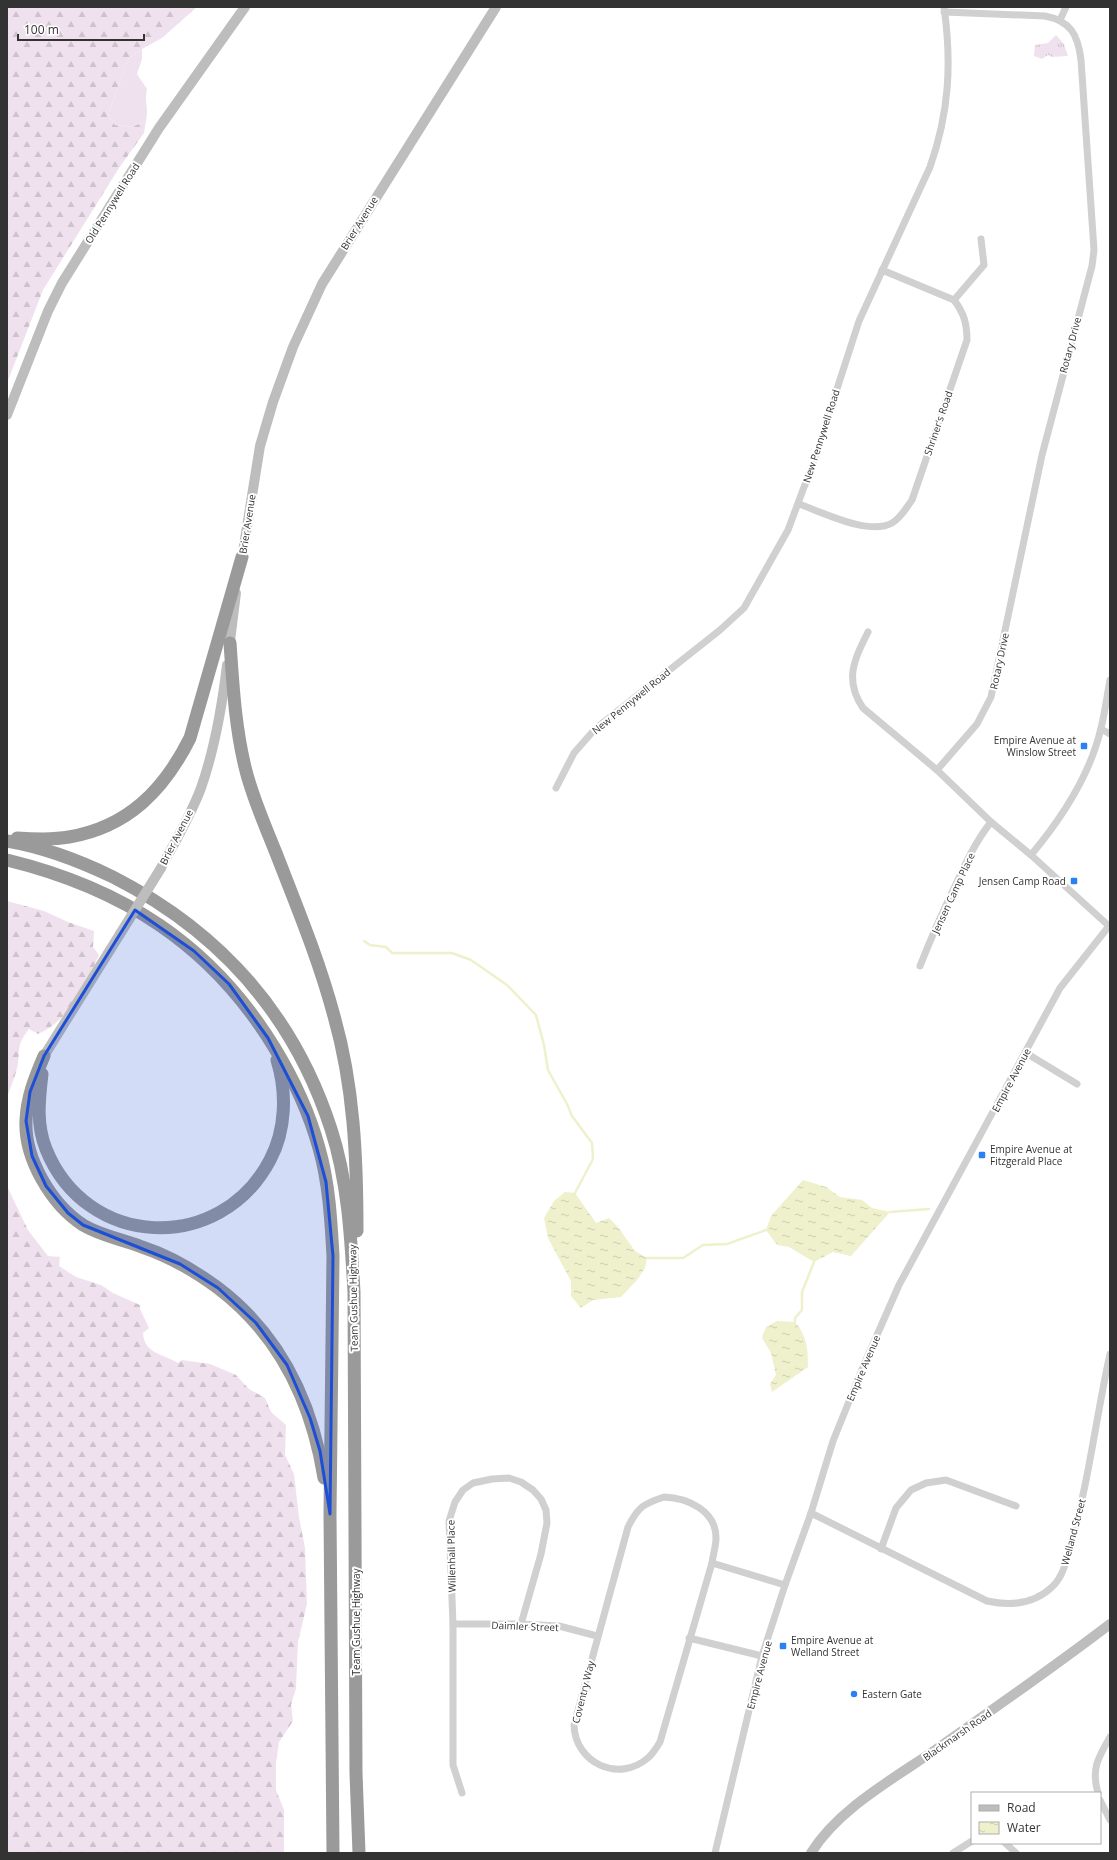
<svg xmlns="http://www.w3.org/2000/svg" width="1117" height="1860" viewBox="0 0 1117 1860" font-family="'Open Sans',sans-serif">
<defs>
<pattern id="forest-firs" width="22" height="20" patternUnits="userSpaceOnUse"><rect width="22" height="20" fill="#f0e1ee"/><path d="M5 1l3.5 6h-7zM16 11l3.5 6h-7z" fill="#cec2cd"/></pattern>
<pattern id="park-tufts" width="24" height="20" patternUnits="userSpaceOnUse"><rect width="24" height="20" fill="#f0e1ee"/><path d="M3 7l-1-3M5 7V3M7 7l1-3M15 17l-1-3M17 17v-4M19 17l1-3" fill="none" stroke="#cec2cd"/></pattern>
<pattern id="water-ripples" width="26" height="14" patternUnits="userSpaceOnUse"><rect width="26" height="14" fill="#eff0cc"/><path d="M2 4q2-2 4 0t4 0M15 11q2-2 4 0t4 0" fill="none" stroke="#cdceb0"/></pattern>
</defs>
<rect width="100%" height="100%" fill="#fff"/>
<path fill="#f0e1ee" d="M142 49V59L137 74 147 89C144 103 149 107 146 121L132 127 115 125 108 115 128 59Z"/>
<g fill="url(#forest-firs)">
<path d="M7 7H197L162 38 142 49 128 59 108 115 115 125 132 127 146 121 144 133 119 168 43 290 7 383Z"/>
<path d="M7 901 44 911 68 922 94 931 93 947 99 955C86 985 70 1020 38 1034L29 1029C17 1045 20 1046 18 1064 16 1075 11 1086 7 1097Z"/>
<path d="M7 1186 28 1230 48 1256 60 1257 59 1266 76 1277 101 1285 113 1293 140 1305V1309L149 1328 143 1333C144 1354 164 1354 178 1363L182 1360 210 1364 236 1375 249 1389 265 1398 271 1412 286 1425 285 1455 294 1474 299 1517 305 1548 307 1604 298 1642 296 1688 291 1705 293 1721 279 1742 276 1763V1790L284 1810V1853H7Z"/>
</g>
<path fill="url(#park-tufts)" d="M1056 35 1064 44 1068 56 1052 57 1048 55 1042 59 1034 56 1035 45 1048 43Z"/>
<g fill="url(#water-ripples)">
<path d="M803 1180 826 1187 840 1197 862 1200 872 1208 890 1212 851 1256 833 1252 814 1262 789 1247 777 1245 766 1230 771 1216Z"/>
<path d="M565 1192 575 1193 596 1223 609 1218 618 1227 635 1251 647 1258 645 1268 637 1280 621 1297 593 1300 581 1308 571 1296V1281L548 1238 544 1218 554 1201Z"/>
<path d="M777 1321 795 1322C807 1336 808 1349 808 1367L772 1392 770 1384 776 1375 771 1353 762 1338 766 1327Z"/>
</g>
<g fill="none" stroke-linecap="round" stroke-linejoin="round">
<g stroke="#eff0cc" stroke-width="2.5">
<path d="M364 941 370 945 386 947 392 953H452L471 960 507 985 536 1015 544 1045 548 1070 567 1104 572 1116 592 1143 593 1159 575 1193"/>
<path d="M890 1212 929 1209"/>
<path d="M647 1258H683L703 1245 727 1244 766 1230"/>
<path d="M795 1322V1318L802 1310V1292L814 1262"/>
</g>
<g stroke="#d0d0d0" stroke-width="7">
<path d="M1060 20 1066 7"/>
<path d="M954 300 984 265 981 239"/>
<path d="M799 504C822 512 869 536 892 523 901 518 906 508 912 500L967 340C967 324 964 313 954 300L882 270"/>
<path d="M868 632C854 660 844 680 863 708L937 770 991 822 1031 855 1110 927"/>
<path d="M1101 729 1110 734"/>
<path d="M937 770 977 724 991 697 1042 455 1092 266 1094 250 1081 60C1078 35 1071 21 1045 16L944 12"/>
<path d="M556 788 574 753 595 729 720 630 744 608 788 530 813 463 859 321 930 167C949 113 952 64 944 7"/>
<path d="M1031 855C1062 818 1090 776 1101 728 1105 712 1107 696 1110 680"/>
<path d="M920 966C931 938 943 911 956 884 966 862 976 841 991 822"/>
<path d="M1026 1053 1077 1084"/>
<path d="M664 1497C687 1498 716 1510 716 1538 716 1546 713 1555 712 1563L660 1742C657 1747 653 1753 649 1757 619 1784 575 1763 574 1725L628 1527C638 1507 643 1504 664 1497Z"/>
<path d="M811 1513 987 1601C1010 1606 1034 1604 1052 1587 1064 1576 1067 1558 1071 1543 1089 1481 1096 1417 1110 1354"/>
<path d="M881 1549 896 1508 911 1490 926 1483 946 1480 1016 1506"/>
<path d="M712 1563 785 1585"/>
<path d="M453 1624H521L559 1626 597 1636"/>
<path d="M689 1638 762 1656"/>
<path d="M462 1793 453 1765V1624L449 1521 455 1502 463 1490 473 1483 492 1479 509 1478 521 1482 533 1490 541 1499 546 1510 547 1523 541 1554 521 1624"/>
<path d="M1098 1793C1091 1769 1098 1758 1110 1737"/>
<path d="M1100 1800 1110 1820"/>
<path d="M1005 1843 1016 1853"/>
<path d="M715 1853 762 1656 785 1585 811 1513 833 1441 863 1367 899 1285 1060 988 1109 926"/>
<path d="M953 1853 972 1841"/>
</g>
<g stroke="#bdbdbd" stroke-width="10">
<path d="M7 415 48 311 62 283 159 128 245 7"/>
<path d="M241 564 260 446 273 402 293 347 322 284 496 7"/>
<path d="M229 649 236 593"/>
<path d="M161 868C175 842 191 815 201 788 215 748 222 707 227 665"/>
<path d="M44 1056 120 934"/>
<path d="M811 1853C839 1808 895 1778 938 1748 996 1707 1054 1667 1110 1624"/>
</g>
<g stroke="#9a9a9a" stroke-width="13">
<path d="M230 643C233 685 235 726 245 767 252 797 265 825 276 853 297 907 319 960 334 1016 354 1086 357 1158 357 1231"/>
<path d="M17 838C33 839 53 840 69 837 128 827 164 790 190 738L242 557"/>
<path d="M7 841C43 847 80 861 113 877 219 931 294 1015 331 1129 348 1181 351 1238 354 1292L356 1773 359 1853"/>
<path d="M7 860C122 888 211 944 274 1047 293 1078 309 1112 319 1148 329 1183 331 1220 333 1256L330 1514 333 1853"/>
<path d="M44 1056C35 1077 27 1097 26 1120 24 1158 51 1204 83 1225 101 1236 122 1239 142 1247 169 1256 195 1271 218 1288 280 1335 312 1403 324 1478"/>
<path d="M42 1074C39 1100 36 1124 46 1149 86 1249 220 1255 270 1160 286 1130 287 1092 277 1060"/>
</g>
<path stroke="#bdbdbd" stroke-width="10" d="M120 934 161 868"/>
</g>
<path fill="#1d4ed8" fill-opacity="0.2" stroke="#1d4ed8" stroke-width="3" stroke-linejoin="round" d="M135 910 194 951 229 984 268 1038 308 1116 326 1182 333 1256 330 1514 320 1451 310 1418 287 1365 256 1323 218 1288 180 1264 83 1225 68 1213 46 1186 32 1156 26 1121 30 1092 44 1056Z"/>
<g fill="#2a80f4" stroke="#fff" stroke-width="1.5">
<rect x="1080" y="742" width="8" height="8" rx="2"/>
<rect x="1070" y="877" width="8" height="8" rx="2"/>
<rect x="978" y="1151" width="8" height="8" rx="2"/>
<rect x="779" y="1642" width="8" height="8" rx="2"/>
<circle cx="854" cy="1694" r="4"/>
</g>
<g text-anchor="middle" stroke-width="4" stroke-linejoin="round" paint-order="stroke">
<g font-size="10" fill="#333" stroke="#fff">
<text transform="translate(112 203) rotate(-58)" y="4">Old Pennywell Road</text>
<text transform="translate(359 223) rotate(-58)" y="4">Brier Avenue</text>
<text transform="translate(1070 345) rotate(-75)" y="4">Rotary Drive</text>
<text transform="translate(938 423) rotate(-71)" y="4">Shriner's Road</text>
<text transform="translate(821 436) rotate(-72)" y="4">New Pennywell Road</text>
<text transform="translate(247 524) rotate(-81)" y="4">Brier Avenue</text>
<text transform="translate(999 661) rotate(-78)" y="4">Rotary Drive</text>
<text transform="translate(631 701) rotate(-39)" y="4">New Pennywell Road</text>
<text transform="translate(176 837) rotate(-63)" y="4">Brier Avenue</text>
<text transform="translate(953 893) rotate(-65)" y="4">Jensen Camp Place</text>
<text transform="translate(1011 1080) rotate(-62)" y="4">Empire Avenue</text>
<text transform="translate(353 1298) rotate(-91)" y="4">Team Gushue Highway</text>
<text transform="translate(863 1368) rotate(-67)" y="4">Empire Avenue</text>
<text transform="translate(1073 1532) rotate(-75)" y="4">Welland Street</text>
<text transform="translate(451 1556) rotate(-91)" y="4">Willenhall Place</text>
<text transform="translate(356 1622) rotate(-90)" y="4">Team Gushue Highway</text>
<text transform="translate(525 1626) rotate(2)" y="4">Daimler Street</text>
<text transform="translate(759 1675) rotate(-75)" y="4">Empire Avenue</text>
<text transform="translate(583 1692) rotate(-76)" y="4">Coventry Way</text>
<text transform="translate(957 1735) rotate(-35)" y="4">Blackmarsh Road</text>
</g>
<g font-size="10" fill="#333" stroke="#fff" text-anchor="start">
<text x="1076" y="744" text-anchor="end">Empire Avenue at<tspan x="1076" dy="12">Winslow Street</tspan></text>
<text x="1066" y="885" text-anchor="end">Jensen Camp Road</text>
<text x="990" y="1153">Empire Avenue at<tspan x="990" dy="12">Fitzgerald Place</tspan></text>
<text x="791" y="1644">Empire Avenue at<tspan x="791" dy="12">Welland Street</tspan></text>
<text x="862" y="1698">Eastern Gate</text>
</g>
</g>
<rect width="1117" height="1860" fill="none" stroke="#333333" stroke-width="16"/>
<rect x="971" y="1792" width="130" height="52" fill="#ffffff" stroke="#adadad"/>
<rect x="979" y="1805" width="20" height="6" fill="#bdbdbd" stroke="#adadad"/>
<text x="1007" y="1812" font-size="12" fill="#333333">Road</text>
<rect x="979" y="1822" width="20" height="12" fill="url(#water-ripples)" stroke="#adadad"/>
<text x="1007" y="1832" font-size="12" fill="#333333">Water</text>
<path d="M18 34v6h126v-6" fill="none" stroke="#333333" stroke-width="2"/>
<text x="24" y="34" font-size="12" fill="#333333" stroke="#ffffff" stroke-width="3" paint-order="stroke">100 m</text>
</svg>
